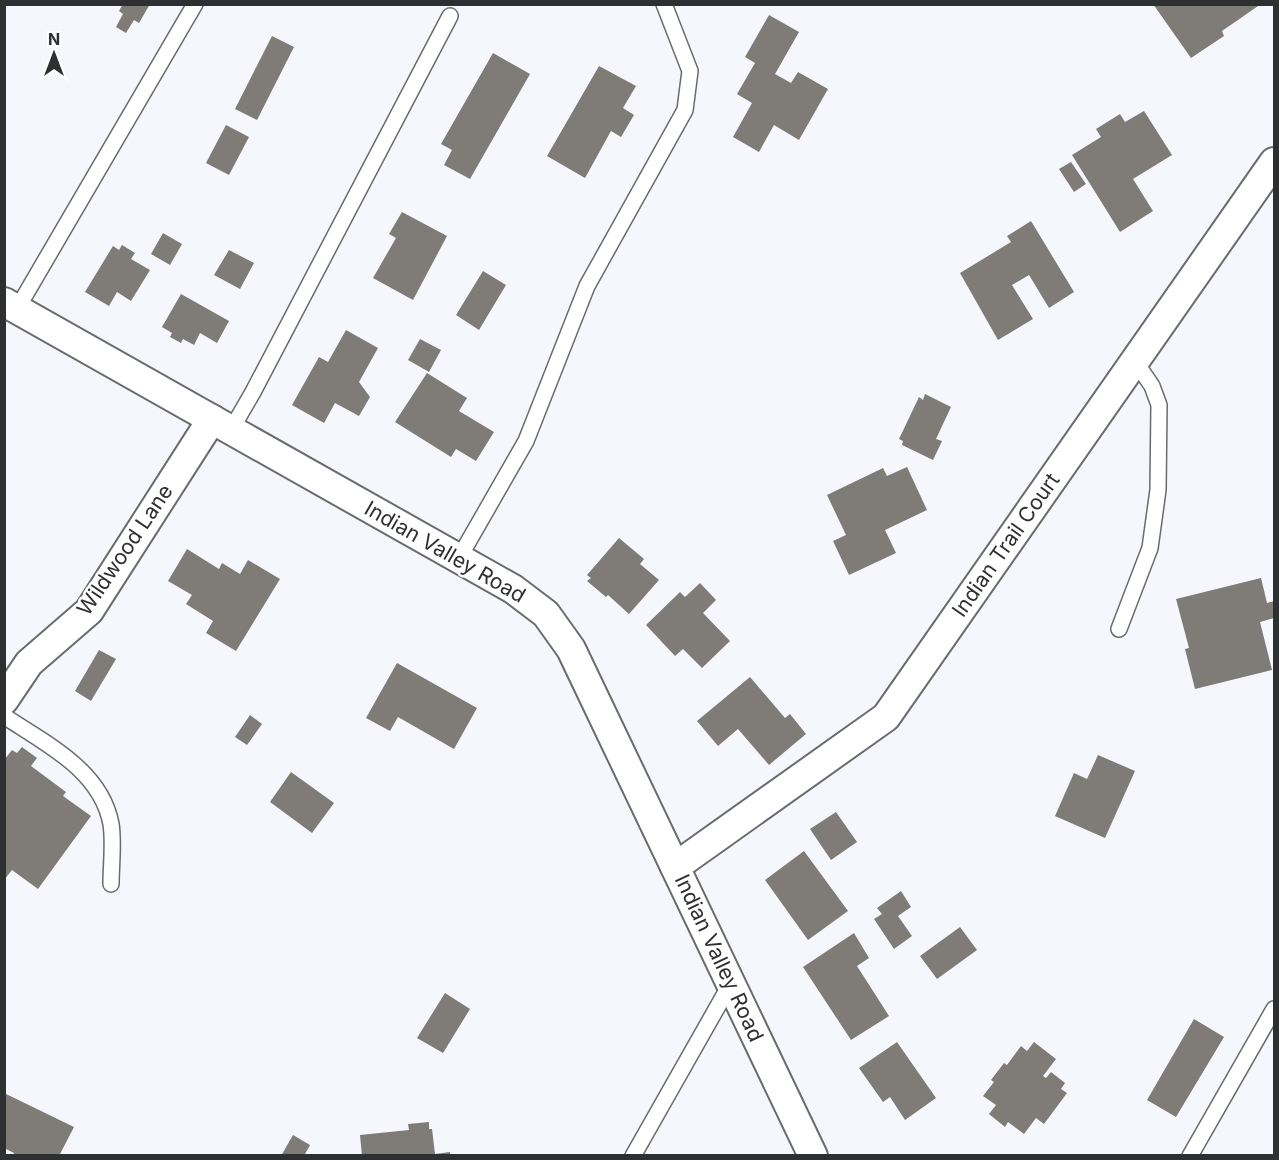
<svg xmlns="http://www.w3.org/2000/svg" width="1279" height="1160" viewBox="0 0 1279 1160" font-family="Inter,sans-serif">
<rect width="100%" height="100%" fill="#f6f7fc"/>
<g fill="#7f7c78">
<path d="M123 4H150L139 23 134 20 126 33 116 27 123 14 119 11Z"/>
<path d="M1153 4H1261L1222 31 1224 36 1191 58Z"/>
<path d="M769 15 799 32 775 74 791 83 798 72 828 89 799 140 774 125 759 152 733 137 752 103 737 94 755 63 745 57Z"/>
<path d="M272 36 294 47 257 120 235 109Z"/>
<path d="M493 53 530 74 470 179 444 165 452 150 441 144Z"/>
<path d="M599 66 636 86 623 108 634 115 621 137 611 131 585 178 547 156Z"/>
<path d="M1144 111 1172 155 1133 179 1153 211 1120 232 1072 155 1101 137 1096 129 1120 114 1125 122Z"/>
<path d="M226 125 249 137 229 175 206 163Z"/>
<path d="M1071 162 1086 184 1074 192 1059 169Z"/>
<path d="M402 212 447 236 413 300 373 278 396 238 389 234Z"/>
<path d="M1031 221 1074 292 1049 308 1029 275 1012 285 1033 319 998 340 960 273 1011 242 1007 236Z"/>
<path d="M163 233 182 244 170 265 151 254Z"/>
<path d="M122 245 135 253 131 259 150 270 131 301 117 292 109 306 85 292 113 246 119 250Z"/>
<path d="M229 250 254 263 240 289 214 275Z"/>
<path d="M483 271 506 285 479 330 456 315Z"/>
<path d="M181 294 229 321 217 343 200 333 194 345 183 339 181 343 170 337 172 333 162 327Z"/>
<path d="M346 330 378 348 359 382 370 397 359 416 335 403 324 423 292 405 319 357 328 362Z"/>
<path d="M420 339 441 350 429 372 408 360Z"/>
<path d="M427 373 467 398 459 411 494 432 476 461 456 449 451 457 395 422Z"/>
<path d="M925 394 951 407 936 439 942 441 933 460 902 445 903 441 899 439 919 397 923 400Z"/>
<path d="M907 467 927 510 885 530 896 553 849 575 833 541 846 535 827 495 883 468 887 476Z"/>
<path d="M619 538 644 559 640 564 659 580 629 614 608 595 606 597 587 581 591 578 587 575Z"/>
<path d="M187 549 219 569 222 563 240 574 248 560 280 579 236 651 206 633 213 621 186 604 192 595 168 581Z"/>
<path d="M1261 578 1267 603 1274 601V618L1260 622 1272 670 1195 689 1185 649 1189 648 1176 599Z"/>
<path d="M700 583 716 600 703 613 730 641 702 668 683 649 675 656 646 625 680 592 685 597Z"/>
<path d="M99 650 116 659 91 701 75 691Z"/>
<path d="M397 663 477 708 454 749 398 717 390 731 366 718Z"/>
<path d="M750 677 785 718 790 714 806 734 769 765 738 729 718 746 697 721Z"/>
<path d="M250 715 262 724 247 745 235 737Z"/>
<path d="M22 747 37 758 31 766 66 792 63 796 91 816 38 889 12 870 4 880V760L12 750 17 753Z"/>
<path d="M1098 755 1135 771 1105 838 1055 816 1074 773 1087 779Z"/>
<path d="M291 772 334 803 312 833 270 802Z"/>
<path d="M836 812 857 842 831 860 810 829Z"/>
<path d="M804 851 848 911 808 940 765 880Z"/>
<path d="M901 891 911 907 898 916 912 936 894 949 874 919 882 914 877 908Z"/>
<path d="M960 927 977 950 937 979 920 956Z"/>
<path d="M854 933 869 958 857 966 889 1016 851 1040 803 967Z"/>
<path d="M445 993 470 1009 443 1053 417 1038Z"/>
<path d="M1194 1019 1224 1037 1176 1117 1147 1100Z"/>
<path d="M897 1042 936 1098 905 1120 890 1097 883 1102 859 1068Z"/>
<path d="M1034 1042 1056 1059 1043 1076 1046 1078 1051 1072 1065 1083 1061 1089 1067 1093 1044 1124 1036 1118 1024 1134 1008 1122 1005 1127 989 1114 996 1105 983 1096 994 1082 991 1080 1004 1063 1007 1065 1021 1046 1027 1051Z"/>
<path d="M4 1093 74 1127 59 1156H13L14 1153 4 1148Z"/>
<path d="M429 1122V1129H432L435 1154 450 1152V1156H362L360 1135 409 1130 408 1124Z"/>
<path d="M293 1135 310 1145 304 1156H281Z"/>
</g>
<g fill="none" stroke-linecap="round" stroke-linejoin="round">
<g stroke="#6a6b6f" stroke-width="18">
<g id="service">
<path d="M17 309 195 4"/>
<path d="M231 430 253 392 450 16"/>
<path d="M459 558 526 441 587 286 685 110 690 71 664 4"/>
<path d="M1119 629 1150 548 1158 490 1159 405 1152 386 1135 361"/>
<path d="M4 716C46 744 101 770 111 824 114 843 111 865 111 884"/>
<path d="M633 1156 731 983"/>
<path d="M1190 1156 1274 1009"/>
</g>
</g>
<g stroke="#6a6b6f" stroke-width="32">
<g id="minor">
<path d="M4 302 513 589 546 614 571 649 813 1156"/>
<path d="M4 700 29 663 89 611 212 419"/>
<path d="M675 867 886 717 1274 162"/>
</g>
</g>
<use href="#service" stroke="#fff" stroke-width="15"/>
<use href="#minor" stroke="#fff" stroke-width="28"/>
</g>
<g text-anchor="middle" stroke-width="5" stroke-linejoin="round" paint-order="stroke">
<g font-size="21" fill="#2e2f31" stroke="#fff">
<text transform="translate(1006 545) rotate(-55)" y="7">Indian Trail Court</text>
<text transform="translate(125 550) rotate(-56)" y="7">Wildwood Lane</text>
<text transform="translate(445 552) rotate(30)" y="7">Indian Valley Road</text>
<text transform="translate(719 958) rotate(65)" y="7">Indian Valley Road</text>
</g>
</g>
<rect width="1279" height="1160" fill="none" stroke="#2e2f31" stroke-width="12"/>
<g transform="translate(54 54)" stroke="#ffffff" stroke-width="4.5" paint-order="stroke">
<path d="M0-4.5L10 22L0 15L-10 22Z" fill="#2e2f31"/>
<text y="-9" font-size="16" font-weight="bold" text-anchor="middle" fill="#2e2f31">N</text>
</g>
</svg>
